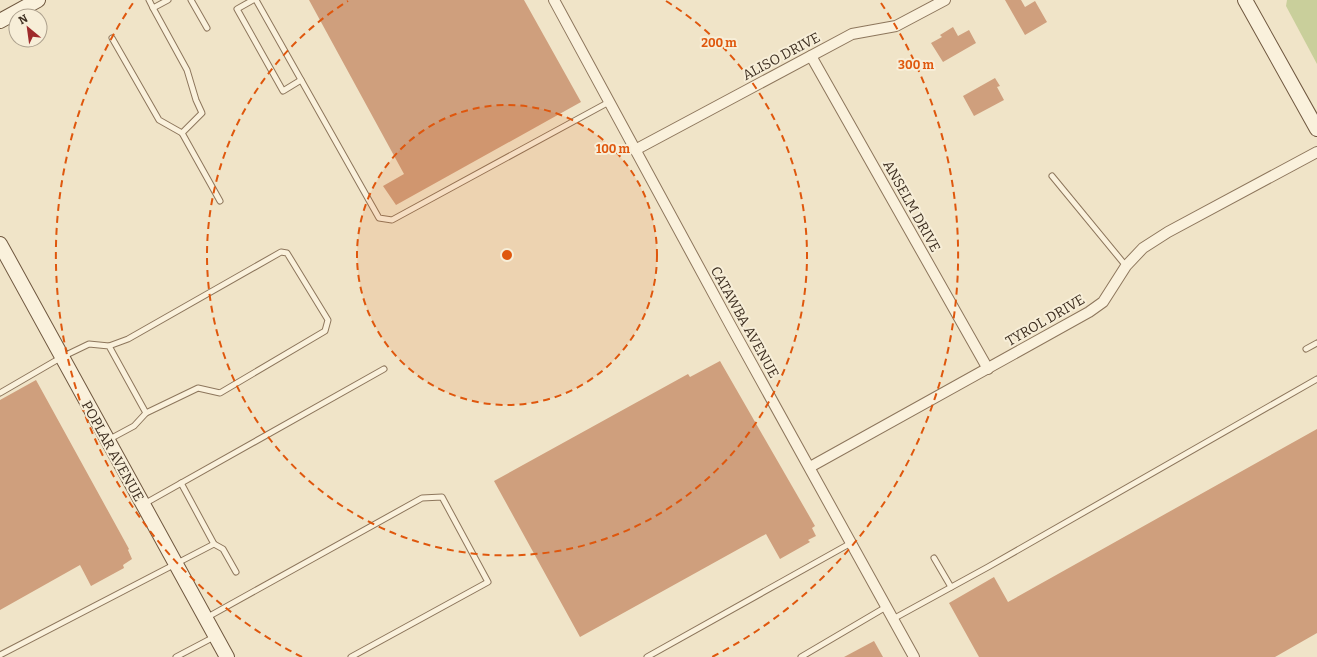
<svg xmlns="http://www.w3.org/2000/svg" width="1317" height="657" viewBox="0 0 1317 657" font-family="Bitter,serif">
<rect width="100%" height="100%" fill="#f0e4c8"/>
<path fill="#c9cf9b" d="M1287 0H1317V64L1286 6Z"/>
<g fill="#cf9f7d">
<path d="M309 0H524L581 102 396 205 383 186 404 174Z"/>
<path d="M1005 0H1021L1025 7 1035 1 1047 22 1025 35Z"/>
<path d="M953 27 958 36 969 30 976 43 943 62 931 43 942 37 940 35Z"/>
<path d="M995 78 1000 86 997 87 1004 100 974 116 963 96Z"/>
<path d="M720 361 815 526 812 528 816 536 808 540 810 542 780 559 766 534 580 637 494 481 688 374 690 377Z"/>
<path d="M36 380 129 549 128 550 132 559 123 565 124 568 91 586 80 565 0 610V400Z"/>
<path d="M1317 429V633L1275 657H979L949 603 994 577 1008 602Z"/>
<path d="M874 641 883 657H844Z"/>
</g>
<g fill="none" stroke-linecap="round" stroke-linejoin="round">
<g stroke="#8d765c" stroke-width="7">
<g id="lane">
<path d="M149 0 153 8 168 0"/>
<path d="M191 0 207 28"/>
<path d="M253 0 237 9 283 91 301 80"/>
<path d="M256 0 379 218 392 220 609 102"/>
<path d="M153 8 187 70 196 100 202 113 182 133 220 201"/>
<path d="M112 38 159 120 182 133"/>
<path d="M1052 176 1126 266"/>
<path d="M109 346 128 339 281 252 287 253 328 320 325 331 220 393 198 388 146 413"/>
<path d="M1306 349 1317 343"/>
<path d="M0 393 62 357 89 344 109 346 146 413 134 426 108 440"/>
<path d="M144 504 384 369"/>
<path d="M214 544 223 549 236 572"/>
<path d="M934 558 951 587"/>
<path d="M206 618 422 498 442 497 488 582 351 657"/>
<path d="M893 619 988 567 1317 379"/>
<path d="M0 655 214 544 181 483"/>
<path d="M176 657 214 637"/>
<path d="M647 657 851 543"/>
<path d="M801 657 886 607"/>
</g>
</g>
<g stroke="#8d765c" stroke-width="12">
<g id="street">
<path d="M554 0 732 328 914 657"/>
<path d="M811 56 988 369"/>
<path d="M635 150 852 34 896 26 945 0"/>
<path d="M810 467 1089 312 1103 302 1126 266 1143 248 1168 232 1317 152"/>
</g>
</g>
<g stroke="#6f573f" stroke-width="16">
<g id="secondary">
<path d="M1245 0 1317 129"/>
<path d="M0 21 38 0"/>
<path d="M0 244 227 657"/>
</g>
</g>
<use href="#lane" stroke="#faf1dc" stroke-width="5"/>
<use href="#street" stroke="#faf1dc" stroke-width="10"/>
<use href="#secondary" stroke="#faf1dc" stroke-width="14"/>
</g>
<circle cx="507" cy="255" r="150" fill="#df570d" fill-opacity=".12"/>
<g fill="none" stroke="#df570d" stroke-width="2" stroke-dasharray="7 5">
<circle cx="507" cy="255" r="150"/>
<path d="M666 1A300 300 0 1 1 348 1"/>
<path d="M302 657A451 451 0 0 1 133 3M881 3A451 451 0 0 1 712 657"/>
</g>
<g text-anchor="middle" stroke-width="4" stroke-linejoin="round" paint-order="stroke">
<g font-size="14" fill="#3d2e20" stroke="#f7eed8">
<text transform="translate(781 56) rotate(-28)" y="5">ALISO DRIVE</text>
<text transform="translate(912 206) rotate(61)" y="5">ANSELM DRIVE</text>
<text transform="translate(1045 320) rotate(-30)" y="5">TYROL DRIVE</text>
<text transform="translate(745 322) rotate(61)" y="5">CATAWBA AVENUE</text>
<text transform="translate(113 451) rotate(61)" y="5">POPLAR AVENUE</text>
</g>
</g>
<circle cx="507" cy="255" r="6" fill="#df570d" stroke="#f7eed8" stroke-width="2"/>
<g font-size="12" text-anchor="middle" font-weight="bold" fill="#df570d" stroke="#f7eed8" stroke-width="4" stroke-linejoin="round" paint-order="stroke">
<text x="719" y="47">200 m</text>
<text x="916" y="69">300 m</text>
<text x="613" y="153">100 m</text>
</g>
<g transform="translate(28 28) rotate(331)"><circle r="19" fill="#f7eed8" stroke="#ada18e"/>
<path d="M0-3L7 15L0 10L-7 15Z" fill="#9e2a2b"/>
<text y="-6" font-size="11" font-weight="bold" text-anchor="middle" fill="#3d2e20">N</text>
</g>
</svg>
